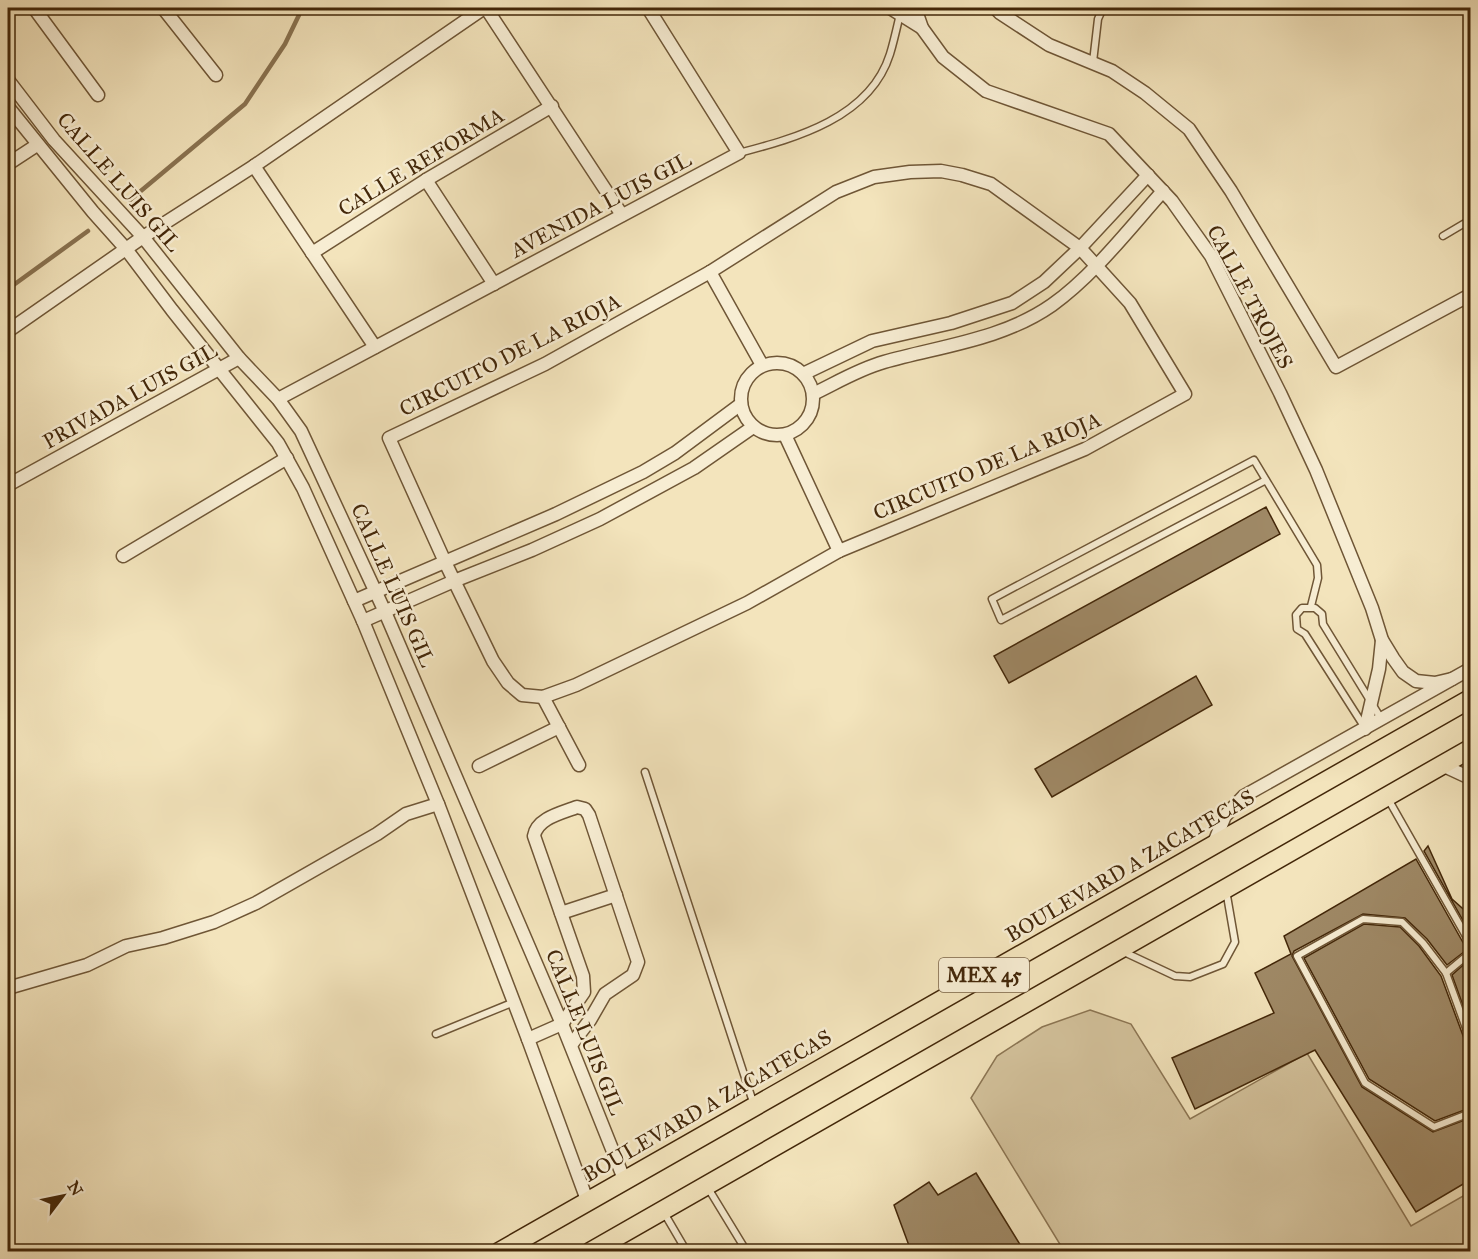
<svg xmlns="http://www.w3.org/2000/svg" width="1478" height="1259" viewBox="0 0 1478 1259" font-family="'IM FELL Great Primer',serif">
<rect width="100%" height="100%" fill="#f3e4bc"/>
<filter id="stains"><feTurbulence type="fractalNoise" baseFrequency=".00333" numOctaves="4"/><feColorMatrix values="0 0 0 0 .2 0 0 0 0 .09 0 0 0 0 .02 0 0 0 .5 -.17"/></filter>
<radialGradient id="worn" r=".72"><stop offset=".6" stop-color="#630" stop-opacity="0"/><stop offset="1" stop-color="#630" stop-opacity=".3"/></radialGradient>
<path fill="#d5c49e" stroke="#8c7654" stroke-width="1.5" d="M1090 1010 1131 1024 1190 1119 1307 1053 1411 1226 1470 1192V1251H1064L971 1098 997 1056 1042 1027Z"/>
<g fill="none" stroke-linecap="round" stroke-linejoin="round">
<g stroke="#897250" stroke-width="4.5">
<path d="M130 200 245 104 285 44 299 15V8"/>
<path d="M8 289 88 231"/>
</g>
</g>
<g fill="#9f8966" stroke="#432709" stroke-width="1.5">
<path d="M1266 507 1280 534 1009 683 994 656Z"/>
<path d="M1196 676 1212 705 1052 797 1035 769Z"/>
<path d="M1428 846 1452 899 1470 915V933L1424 851Z"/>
<path d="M1416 859 1465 946 1469 948 1447 965 1427 939 1405 918 1363 914 1294 951 1292 956 1362 1087 1433 1132 1470 1118V1180L1416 1212 1315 1050 1195 1109 1172 1058 1274 1013 1255 973 1291 954 1284 936Z"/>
<path d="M1364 924 1400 927 1419 946 1441 976 1465 1041 1470 1044V1108L1435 1121 1369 1079 1304 958Z"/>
<path d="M1470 959V1025L1452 975Z"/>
<path d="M976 1173 1024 1251H911L894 1205 929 1182 938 1195Z"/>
</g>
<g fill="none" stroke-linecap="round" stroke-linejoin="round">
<g stroke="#6f5636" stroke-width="9">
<g id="service">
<path d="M1093 62 1098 19 1103 8"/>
<path d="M739 153C796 138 870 118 890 54 894 41 897 27 900 14"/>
<path d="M1443 236 1470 220"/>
<path d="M1266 480 1001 620 992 599 1254 460 1317 565 1318 578 1311 606"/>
<path d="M1365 728 1305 634 1297 629 1296 615 1302 608H1315L1322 614 1323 624 1382 720"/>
<path d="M645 772 754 1105"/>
<path d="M1387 797 1470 943"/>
<path d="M1124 952 1175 976 1190 977 1223 964 1235 942 1226 890"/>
<path d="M1446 973 1470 953"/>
<path d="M436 1034 514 1002"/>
<path d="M1470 1039 1446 973 1423 943 1402 922 1363 919 1297 956 1365 1083 1434 1127 1470 1113"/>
<path d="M708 1188 747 1252"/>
<path d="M663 1211 687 1252"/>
</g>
</g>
<g stroke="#6f5636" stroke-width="15">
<g id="minor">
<path d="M34 8 98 95"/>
<path d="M163 8 216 75"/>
<path d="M486 8 622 215"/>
<path d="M890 8 922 28"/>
<path d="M915 8 922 28 943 57 986 91 1109 134 1172 201 1211 256 1280 393 1316 470 1372 608 1382 640 1393 658 1403 672 1416 681 1435 683 1452 679"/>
<path d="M995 8 1000 13 1049 45 1112 71 1145 93 1189 129 1231 191 1336 367 1470 295"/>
<path d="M8 80 54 140 143 237 239 358 278 399 301 431 385 612 562 1024 624 1179"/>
<path d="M8 107 93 212 126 249 172 310 278 443 303 488 363 621 438 804 528 1039 587 1200"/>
<path d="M8 164 37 145"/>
<path d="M254 166 375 347"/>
<path d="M941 171 962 175 991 184 1080 248 1130 303 1185 394 1085 449 839 551 747 603 576 685 543 697 522 695 508 683 493 661 445 562 389 438 545 364 710 272 836 192 874 177 910 172Z"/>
<path d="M426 180 494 284"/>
<path d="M312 253 426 180 552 106"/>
<path d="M710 272 762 365"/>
<path d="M8 331 143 237 254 166 484 8"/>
<circle cx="777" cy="399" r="36"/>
<path d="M803 374 872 341 951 323 1012 303 1044 282 1080 248 1148 175"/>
<path d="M813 394C836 383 859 369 884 362 940 346 1002 340 1052 305 1093 276 1129 229 1163 191"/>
<path d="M278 399 739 153 648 8"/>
<path d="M785 435 839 551"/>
<path d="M8 485 239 358"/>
<path d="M123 556 287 458"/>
<path d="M354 601 556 514 643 472 675 453 741 404"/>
<path d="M363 621 454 581 532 550 600 519 694 468 753 427"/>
<path d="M543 697 579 765"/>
<path d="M1365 729 1379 669 1382 640"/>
<path d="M1442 765 1470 778"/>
<path d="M479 766 559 727"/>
<path d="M1213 845 1225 816 1244 796 1470 669"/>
<path d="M561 913 616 895"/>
<path d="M8 988 87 965 126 946 163 938 214 922 256 903 377 834 406 814 438 804"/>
<path d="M528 1039 562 1024 584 992 583 976 534 836C537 818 562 813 577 807L585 809 589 815 638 962 633 975 605 994 590 1020 571 1045"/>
</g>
</g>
<g stroke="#432709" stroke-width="21">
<g id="primary">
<path d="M499 1252 1470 699"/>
<path d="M590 1252 1470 749"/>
</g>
</g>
<use href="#service" stroke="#f7edd3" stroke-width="6"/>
<use href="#minor" stroke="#f7edd3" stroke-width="12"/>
<use href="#primary" stroke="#f3e4bc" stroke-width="18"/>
</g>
<g text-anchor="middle" stroke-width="5" stroke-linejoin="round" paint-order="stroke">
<rect fill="#f7edd3" stroke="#796246" stroke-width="1.5" x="939" y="958" width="90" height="34" rx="4.5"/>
<g font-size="20" font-weight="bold" fill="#432709">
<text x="984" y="982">MEX 45</text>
</g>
<g font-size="21" fill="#432709" stroke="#f7edd3">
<text transform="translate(421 162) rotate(-31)" y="7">CALLE REFORMA</text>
<text transform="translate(119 182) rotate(49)" y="7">CALLE LUIS GIL</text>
<text transform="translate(601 205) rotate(-28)" y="7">AVENIDA LUIS GIL</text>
<text transform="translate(1250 297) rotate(62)" y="7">CALLE TROJES</text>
<text transform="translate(510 355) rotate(-27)" y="7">CIRCUITO DE LA RIOJA</text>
<text transform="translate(130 396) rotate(-29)" y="7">PRIVADA LUIS GIL</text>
<text transform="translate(987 466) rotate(-23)" y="7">CIRCUITO DE LA RIOJA</text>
<text transform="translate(393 585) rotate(66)" y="7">CALLE LUIS GIL</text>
<text transform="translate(1130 866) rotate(-30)" y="7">BOULEVARD A ZACATECAS</text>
<text transform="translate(585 1032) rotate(68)" y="7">CALLE LUIS GIL</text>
<text transform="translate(707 1106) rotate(-30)" y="7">BOULEVARD A ZACATECAS</text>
</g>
</g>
<rect width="1478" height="1259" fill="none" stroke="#f3e4bc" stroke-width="30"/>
<rect x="9" y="9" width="1460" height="1241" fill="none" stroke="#432709" stroke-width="3"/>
<rect x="15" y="15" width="1448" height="1229" fill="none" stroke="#432709" stroke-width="1.5"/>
<g transform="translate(63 1196) rotate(58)" stroke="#f7edd3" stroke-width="4.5" paint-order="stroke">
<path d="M0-4.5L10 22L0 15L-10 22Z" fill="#432709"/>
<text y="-9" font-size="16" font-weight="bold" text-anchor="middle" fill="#432709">N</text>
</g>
<rect width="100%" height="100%" filter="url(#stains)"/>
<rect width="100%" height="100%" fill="url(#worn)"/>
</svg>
